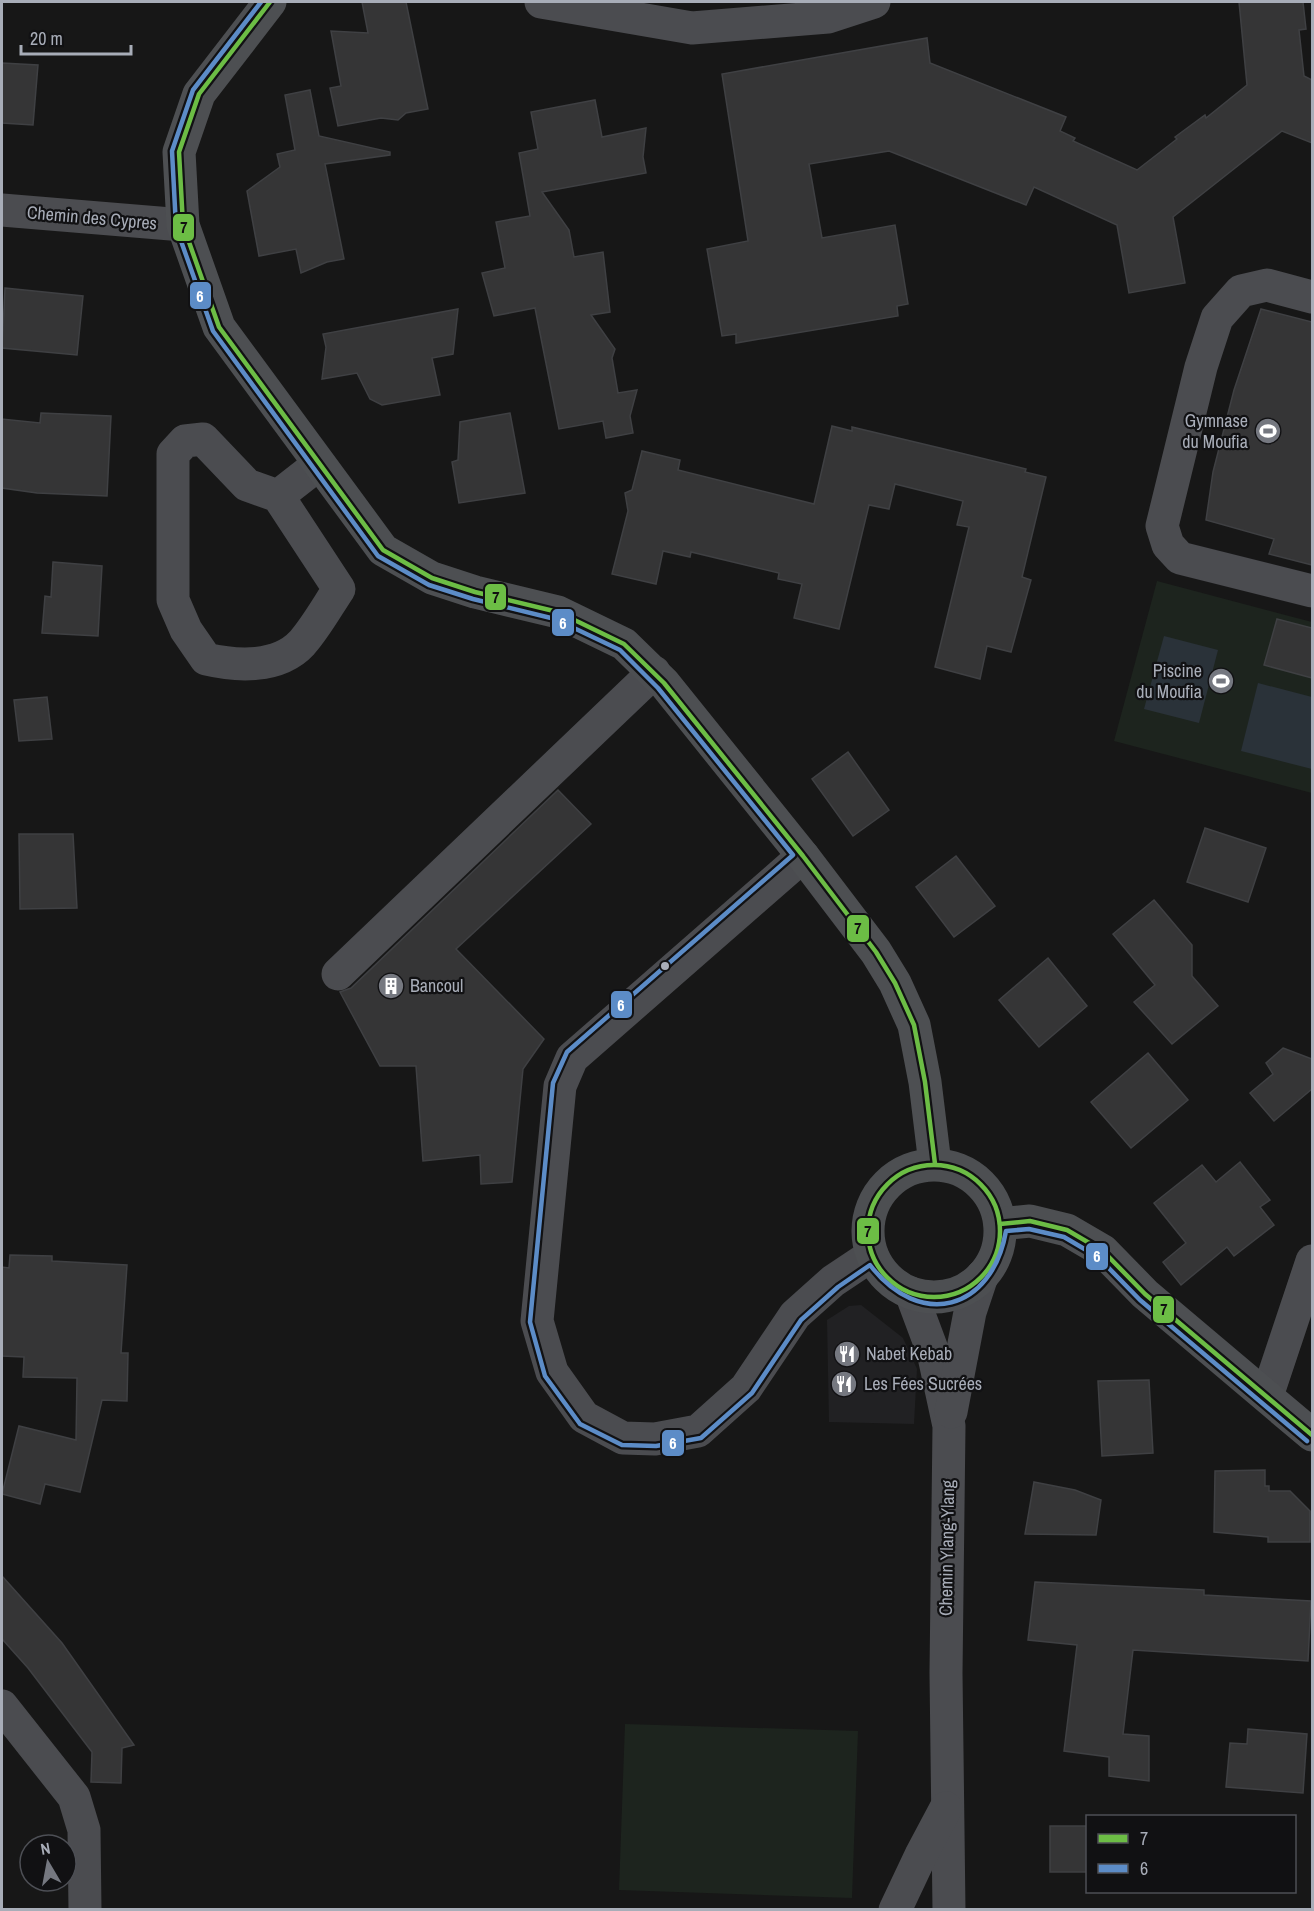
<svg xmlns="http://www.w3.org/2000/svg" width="1314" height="1911" viewBox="0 0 1314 1911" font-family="'Archivo Narrow',sans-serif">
<rect width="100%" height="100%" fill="#171717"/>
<path fill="#212123" d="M861 1305 903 1338 917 1369 914 1424 829 1422 827 1320 849 1306Z"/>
<g fill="#1d241e">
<path d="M1157 581 1312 622V793L1114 741Z"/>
<path d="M625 1724 858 1731 852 1898 619 1890Z"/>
</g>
<g fill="#2a3239">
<path d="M1164 636 1218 650 1199 723 1144 709Z"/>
<path d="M1258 683 1312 697V769L1241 751Z"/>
</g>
<g fill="#353536" stroke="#3f4043" stroke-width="1.5">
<path d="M362 2H406L428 109 406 113 398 120 381 118 338 126 330 88 341 86 331 31 368 33Z"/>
<path d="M1239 2H1303L1306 29 1299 30 1304 76 1312 80V143L1282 131 1173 217 1185 283 1129 293 1117 225 1034 187 1026 205 889 151 809 164 822 238 895 225 908 304 897 306 898 316 736 343V334L722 336 707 249 748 241 722 74 927 38 930 63 1066 117 1060 131 1075 138 1073 141 1137 170 1177 139 1175 137 1205 115 1206 118 1247 85Z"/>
<path d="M2 63 38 65 33 125 2 123Z"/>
<path d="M310 90 319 136 390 152V155L325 164 344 259 327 262 301 273 296 249 259 256 247 191 280 167 277 154 295 150 285 95Z"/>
<path d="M595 100 602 137 646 128 643 157 646 173 542 192 569 230 574 257 603 252 610 312 591 315 615 349 612 358 618 393 637 390 630 416 633 433 606 438 603 421 559 429 535 308 494 316 482 273 505 268 496 222 530 216 519 153 538 149 531 112Z"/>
<path d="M5 288 83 296 77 355 2 348Z"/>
<path d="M458 309 453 354 432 358 440 395 382 405 370 399 357 373 322 379 326 347 323 334Z"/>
<path d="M1261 309 1312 322V565L1269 554 1274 539 1206 520 1213 472 1234 390Z"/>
<path d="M41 413 111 416 107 496 37 493 2 488V419L40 423Z"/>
<path d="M510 413 525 493 459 503 452 462 458 460 460 422Z"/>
<path d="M832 426 852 431V427L940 448 1026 469 1025 472 1046 477 1022 577 1031 580 1011 652 987 646 980 679 935 667 969 527 957 525 963 501 895 484 889 509 869 505 839 629 794 618 802 584 778 579 779 573 691 552 690 557 663 551 656 584 612 574 628 511 625 493 632 490 642 451 680 460 678 470 814 504Z"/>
<path d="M53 562 102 566 98 636 42 633 45 596 51 597Z"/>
<path d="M1277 619 1312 628V678L1264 665Z"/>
<path d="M47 697 52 739 19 741 14 700Z"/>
<path d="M848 752 889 810 853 836 812 779Z"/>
<path d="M558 790 591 824 456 949 544 1039 523 1069 512 1182 481 1184 480 1155 423 1161 416 1066H380L340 992 351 988Z"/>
<path d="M1205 828 1266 848 1248 902 1187 882Z"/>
<path d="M19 834H73L77 908 20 909Z"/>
<path d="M956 856 995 906 954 937 916 887Z"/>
<path d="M1154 900 1192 945V976L1218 1006 1172 1044 1134 1002 1155 985 1113 934Z"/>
<path d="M1048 958 1087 1006 1039 1047 999 1000Z"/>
<path d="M1283 1048 1312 1059V1089L1274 1121 1250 1093 1273 1074 1266 1063Z"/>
<path d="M1148 1053 1188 1100 1131 1148 1091 1102Z"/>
<path d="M1240 1162 1270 1200 1260 1207 1274 1225 1234 1256 1227 1247 1181 1285 1163 1262 1186 1243 1154 1203 1202 1165 1216 1182Z"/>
<path d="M10 1255 52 1256V1261L127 1265 121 1353H128L127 1401 102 1400 80 1492 45 1484 40 1504 2 1494 19 1426 76 1440 77 1378 23 1377 24 1357 2 1356V1267L9 1268Z"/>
<path d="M1149 1380 1153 1453 1102 1456 1098 1381Z"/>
<path d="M1265 1470V1486H1269V1491H1290L1310 1511V1542H1268V1537L1214 1532 1215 1471Z"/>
<path d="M1034 1482 1075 1490 1101 1500 1096 1535 1025 1534Z"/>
<path d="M2 1576 62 1643 134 1745 122 1748 121 1783 91 1782 92 1752 28 1668 2 1639Z"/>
<path d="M1035 1582 1204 1590V1595L1311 1601 1308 1661 1133 1650 1123 1734 1149 1736V1781L1109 1776V1757L1064 1751 1077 1645 1028 1640Z"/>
<path d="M1248 1729 1307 1734 1303 1793 1226 1787 1230 1743 1247 1744Z"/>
<rect x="1050" y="1826" width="38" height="46"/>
</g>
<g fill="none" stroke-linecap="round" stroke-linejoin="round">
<g stroke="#4b4c50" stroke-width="33">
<path d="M541 2 692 28 828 17 874 2"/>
<path d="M2 210 183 225"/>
<path d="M1312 297 1267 285 1241 291 1217 318 1201 367 1162 526 1168 545 1180 558 1312 591"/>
<path d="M278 496 339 589C327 607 316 627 302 643 278 669 236 666 206 659L186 630 173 600V454L185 441 203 439 247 485 278 496 319 464"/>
<path d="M803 856 572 1058 560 1086 537 1321 552 1372 584 1417 623 1438 655 1439 698 1431 746 1388 795 1315 833 1281 872 1255"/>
<path d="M338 974 654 672"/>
<path d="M911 1293 933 1352 949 1426 946 1673 949 1910"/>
<path d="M1267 1396 1312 1261"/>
<path d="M951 1412 970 1312 982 1276"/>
<path d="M2 1706 74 1797 84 1830 85 1910"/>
<path d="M895 1910 921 1855 946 1808"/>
</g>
<g stroke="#4d4f52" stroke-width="33">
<path d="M270 2 199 94 179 152 183 225 219 327 383 550 432 578 475 592 558 612 624 644 664 683 803 856 876 952 895 983 914 1025 925 1082 935 1164"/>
<circle cx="934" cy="1231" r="66"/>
<path d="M1000 1224 1030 1221 1067 1230 1103 1251 1145 1294 1312 1435"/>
</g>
<g stroke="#111113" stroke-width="9">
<g id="bus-1">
<path d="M270 2 199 94 179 152 183 225 219 327 383 550 432 578 475 592 558 612 624 644 664 683 803 856 876 952 895 983 914 1025 925 1082 935 1164"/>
<circle cx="934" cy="1231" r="66"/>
<path d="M1000 1224 1030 1221 1067 1230 1103 1251 1145 1294 1312 1435"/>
</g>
</g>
<g stroke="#111113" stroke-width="9">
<path id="bus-2" d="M261 2 193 90 172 151 176 227 213 331 378 556 429 585 473 599 555 619 620 650 658 688 793 855 567 1052 553 1083 530 1322 545 1376 580 1424 622 1445 656 1446 701 1438 752 1393 801 1320 838 1287 870 1265C920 1330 992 1311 1006 1231L1029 1229 1064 1237 1098 1257 1140 1300 1307 1441"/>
</g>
<use href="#bus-1" stroke="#6cbd45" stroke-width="4.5"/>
<use href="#bus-2" stroke="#5c8cc7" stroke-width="4.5"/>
</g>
<defs>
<g id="stadium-disc" transform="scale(1.35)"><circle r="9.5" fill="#757880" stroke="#111113"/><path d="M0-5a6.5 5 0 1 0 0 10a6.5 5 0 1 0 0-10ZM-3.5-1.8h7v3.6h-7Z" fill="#fff"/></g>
<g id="building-disc" transform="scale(1.35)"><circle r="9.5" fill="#757880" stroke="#111113"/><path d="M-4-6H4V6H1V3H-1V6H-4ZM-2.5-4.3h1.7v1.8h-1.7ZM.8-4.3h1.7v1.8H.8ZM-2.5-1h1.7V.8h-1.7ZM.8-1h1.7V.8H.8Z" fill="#fff"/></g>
<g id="restaurant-disc" transform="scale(1.35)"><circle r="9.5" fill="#757880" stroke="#111113"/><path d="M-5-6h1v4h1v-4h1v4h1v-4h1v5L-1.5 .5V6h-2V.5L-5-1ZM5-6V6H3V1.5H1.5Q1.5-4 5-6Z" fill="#fff"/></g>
</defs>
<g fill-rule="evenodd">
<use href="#stadium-disc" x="1268" y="431"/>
<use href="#stadium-disc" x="1221" y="681"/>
<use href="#building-disc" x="391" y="986"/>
<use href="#restaurant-disc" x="847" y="1354"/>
<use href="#restaurant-disc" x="844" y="1384"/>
</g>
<circle fill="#a8adb8" stroke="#111113" stroke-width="2" cx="665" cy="966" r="5"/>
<g text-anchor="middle" stroke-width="4.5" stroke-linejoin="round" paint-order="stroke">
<g font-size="18" fill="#a8adb8" stroke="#111113">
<text transform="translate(92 218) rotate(5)" y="6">Chemin des Cypres</text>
<text transform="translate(947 1548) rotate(-89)" y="6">Chemin Ylang-Ylang</text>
</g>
<g font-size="18" fill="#a8adb8" stroke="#111113" text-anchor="start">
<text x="1248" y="427" text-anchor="end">Gymnase<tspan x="1248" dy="21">du Moufia</tspan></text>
<text x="1202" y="677" text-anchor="end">Piscine<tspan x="1202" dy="21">du Moufia</tspan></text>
<text x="410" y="992">Bancoul</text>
<text x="866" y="1360">Nabet Kebab</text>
<text x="864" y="1390">Les Fées Sucrées</text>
</g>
</g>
<g stroke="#111113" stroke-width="2">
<rect x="172" y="213" width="23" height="29" rx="6" fill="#6cbd45"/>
<rect x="189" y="281" width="23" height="29" rx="6" fill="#5c8cc7"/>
<rect x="484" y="583" width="23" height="28" rx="6" fill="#6cbd45"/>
<rect x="551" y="608" width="24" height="29" rx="6" fill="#5c8cc7"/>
<rect x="846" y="914" width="24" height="29" rx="6" fill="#6cbd45"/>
<rect x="610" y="990" width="23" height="29" rx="6" fill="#5c8cc7"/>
<rect x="856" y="1217" width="24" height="28" rx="6" fill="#6cbd45"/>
<rect x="1085" y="1242" width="24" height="29" rx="6" fill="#5c8cc7"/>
<rect x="1152" y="1295" width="23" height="29" rx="6" fill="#6cbd45"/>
<rect x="661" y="1429" width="24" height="28" rx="6" fill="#5c8cc7"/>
</g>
<g font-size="16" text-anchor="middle" font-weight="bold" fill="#fff">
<text x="200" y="302">6</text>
<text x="563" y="629">6</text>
<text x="621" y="1011">6</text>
<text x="1097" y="1262">6</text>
<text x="673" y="1449">6</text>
</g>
<g font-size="16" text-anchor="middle" font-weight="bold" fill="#111">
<text x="184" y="233">7</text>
<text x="496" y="603">7</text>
<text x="858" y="934">7</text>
<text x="868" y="1237">7</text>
<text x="1164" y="1315">7</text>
</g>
<rect width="1314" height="1911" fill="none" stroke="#a8adb8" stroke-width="6"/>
<rect x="1086" y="1815" width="210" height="78" fill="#111113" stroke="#4d4f55" stroke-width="1.5"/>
<rect x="1098" y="1834" width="30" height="9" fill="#6cbd45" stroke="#4d4f55" stroke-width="1.5"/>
<text x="1140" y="1845" font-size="18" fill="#a8adb8">7</text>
<rect x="1098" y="1864" width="30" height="9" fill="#5c8cc7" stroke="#4d4f55" stroke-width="1.5"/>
<text x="1140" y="1875" font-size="18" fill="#a8adb8">6</text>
<g transform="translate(48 1863) rotate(350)"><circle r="28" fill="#111113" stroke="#4d4f55" stroke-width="1.5"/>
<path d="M0-4.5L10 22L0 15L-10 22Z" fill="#757880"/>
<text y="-9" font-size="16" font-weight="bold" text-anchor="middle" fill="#a8adb8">N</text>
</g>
<path d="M21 45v9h110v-9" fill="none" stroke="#a8adb8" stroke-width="3"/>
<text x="30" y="45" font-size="18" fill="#a8adb8" stroke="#111113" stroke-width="4.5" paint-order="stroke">20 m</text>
</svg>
